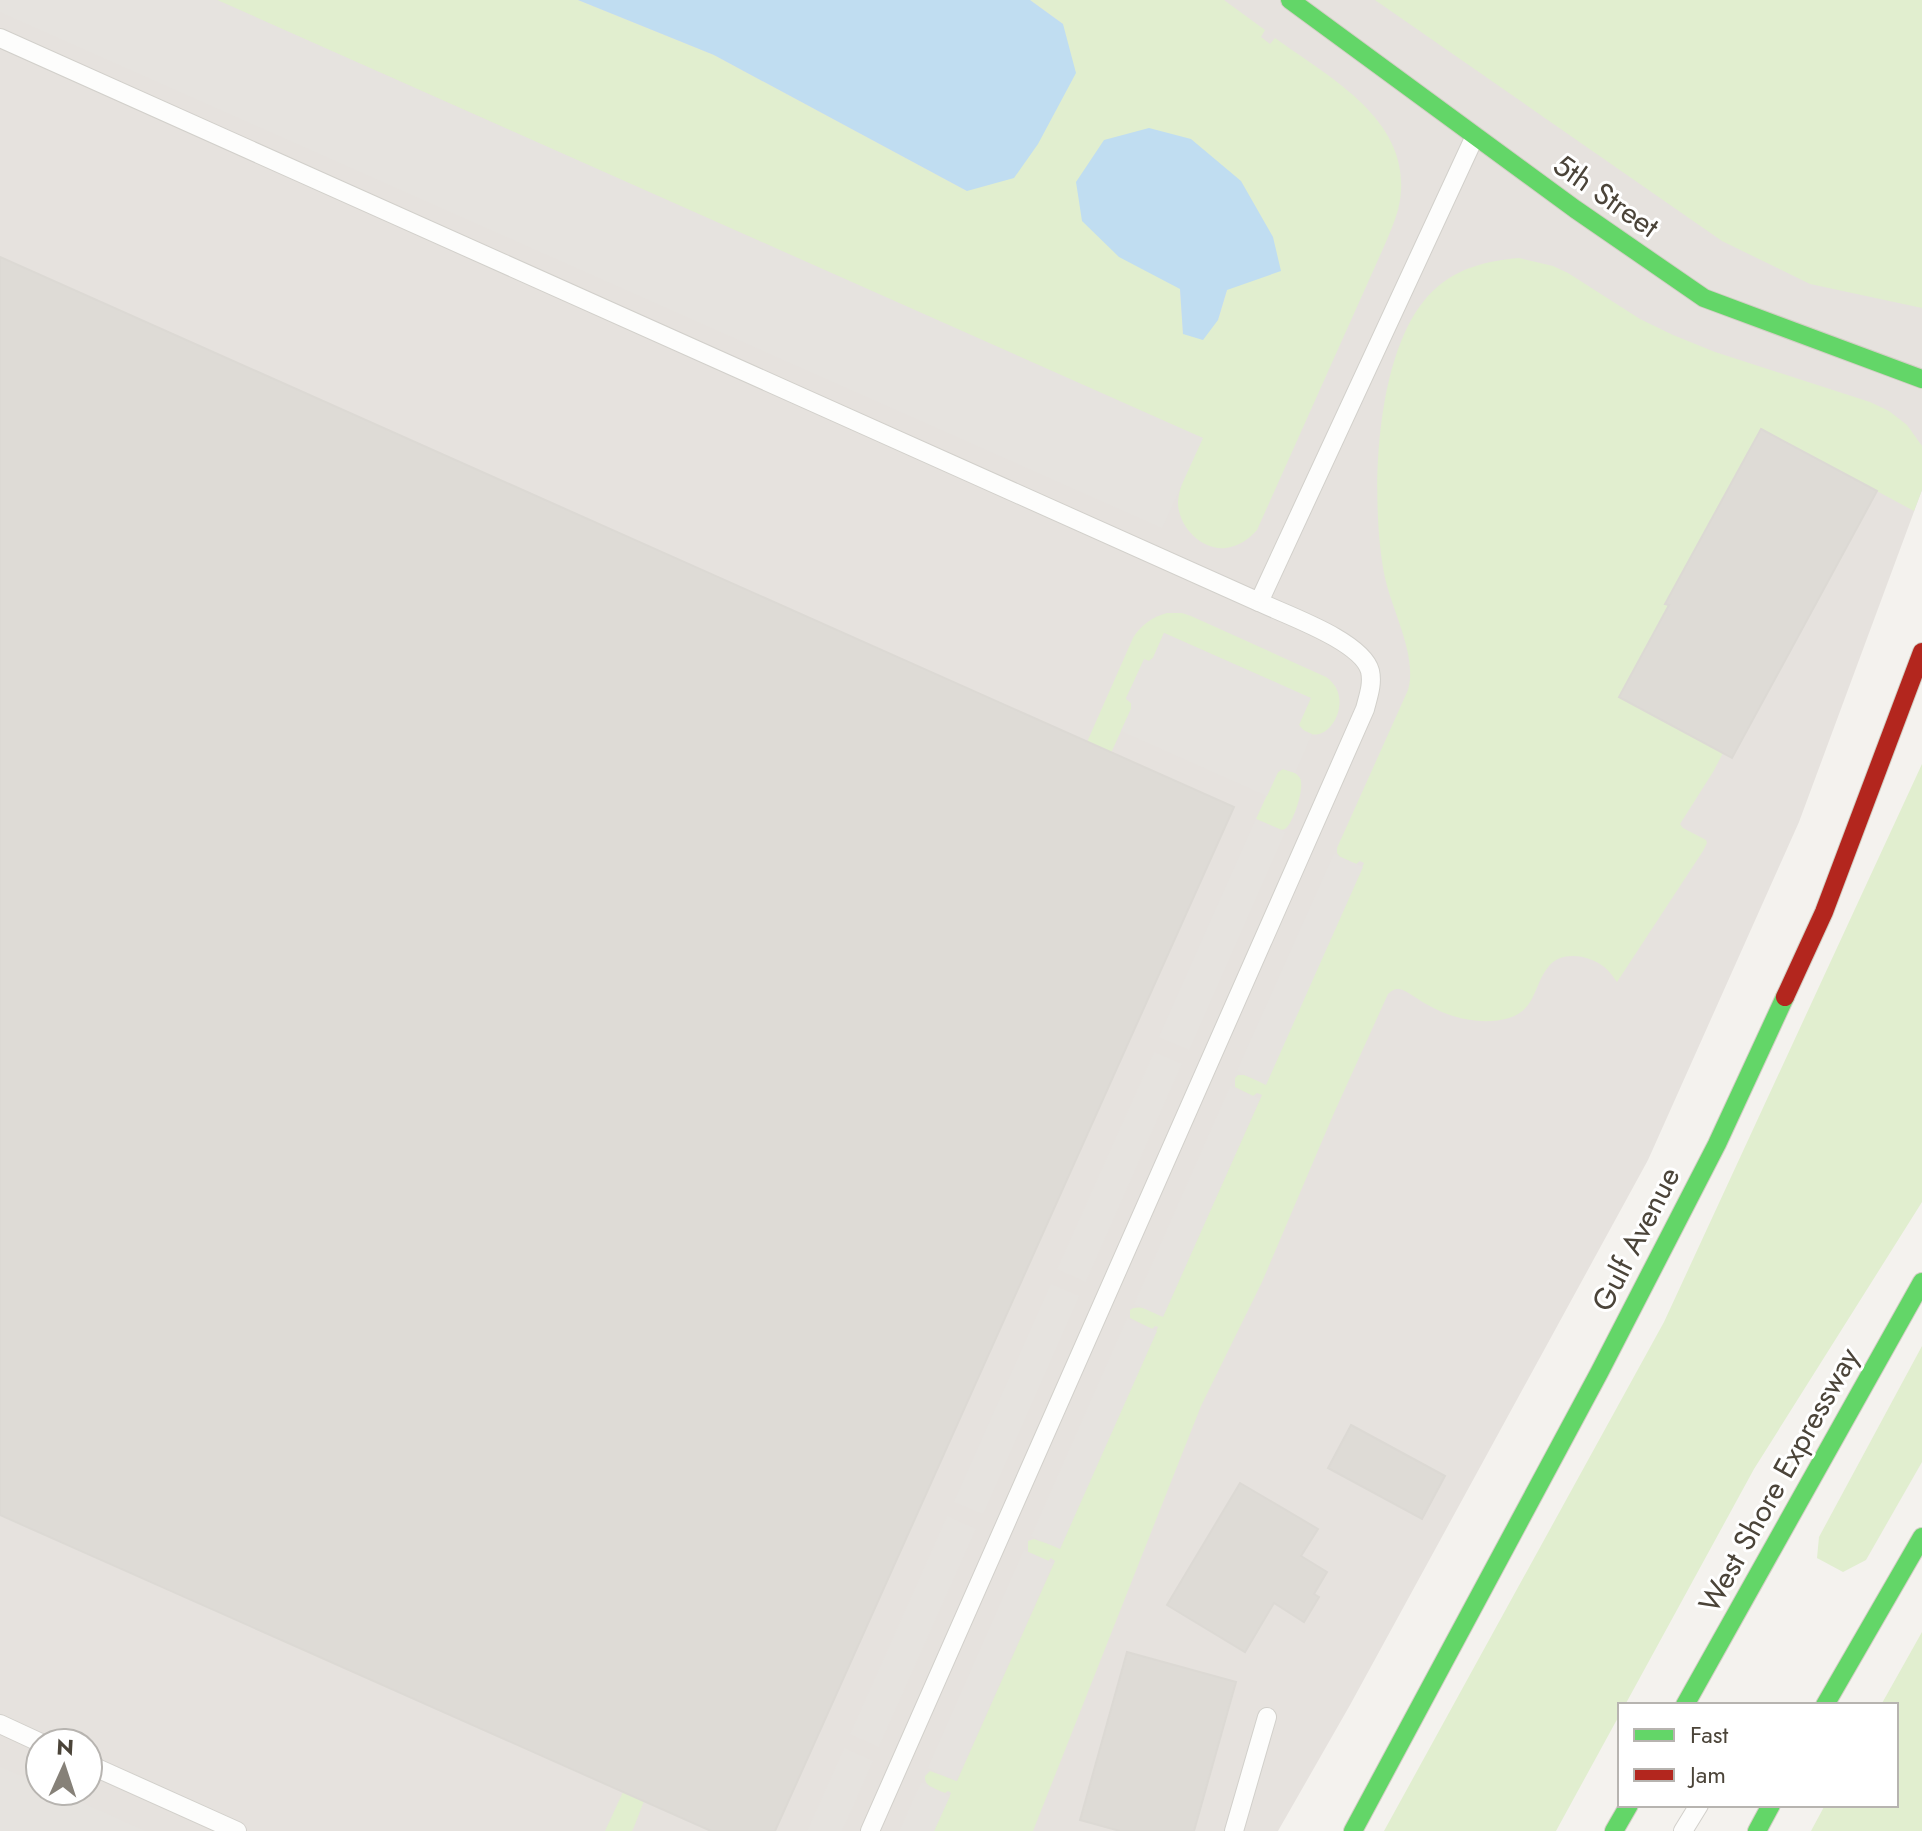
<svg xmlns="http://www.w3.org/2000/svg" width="1922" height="1831" viewBox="0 0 1922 1831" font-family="Jost,sans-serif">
<rect width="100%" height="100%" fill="#f4f2ee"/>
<path fill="#e6e2de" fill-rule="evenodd" d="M0 0H1526L1922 281V490L1799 822 1648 1160 1350 1705 1278 1831H0ZM40 1743H88V1791H40Z"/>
<g fill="#e1eecf" fill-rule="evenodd">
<path d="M217 0H578L714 55 967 191 1063 24 1030 0H1224L1265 30 1261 37 1270 44 1275 38C1333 80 1419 124 1398 210 1394 224 1388 237 1382 251L1257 530C1248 540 1239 546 1226 548 1201 551 1177 525 1178 501 1180 479 1195 458 1202 438ZM1180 290H1227L1218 320 1183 334Z"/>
<path d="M1375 0H1922V308L1810 284 1722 241Z"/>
<path d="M1519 258 1553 266 1568 273 1640 319 1673 335 1715 352 1870 402 1889 411 1907 425 1922 446V490L1914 511 1761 429 1666 603 1669 605 1619 696 1723 753 1713 772 1680 824 1683 828 1706 840 1707 843 1703 851 1617 982C1612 975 1607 968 1600 964 1586 955 1561 951 1549 966 1533 985 1537 1009 1509 1018 1481 1026 1450 1018 1426 1004 1418 1000 1407 990 1399 989 1393 989 1392 991 1388 994L1334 1113 1262 1282 1201 1406 1033 1831H934L951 1793 948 1791 945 1793C936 1789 924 1787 925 1776L930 1771 957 1781 1055 1561 1051 1558 1048 1561 1028 1552V1541L1034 1539 1060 1548 1158 1327 1155 1326 1152 1329 1130 1318V1310C1141 1303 1152 1313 1163 1316L1262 1095 1257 1093 1253 1096 1235 1087V1078L1238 1075H1244L1266 1084 1364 863 1360 861 1356 864 1340 857 1337 853V848L1408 690C1418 655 1391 610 1384 573 1370 498 1374 344 1435 289 1459 267 1488 261 1519 258Z"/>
<path d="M1167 613H1182L1191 616 1326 677C1360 700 1322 757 1299 725L1300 721 1310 698 1164 633 1153 658 1149 661 1144 660 1126 698 1131 703V709L1111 753 1087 742 1133 638C1141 625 1152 617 1167 613Z"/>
<path d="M1922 764V1202L1754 1469 1625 1705H1620V1714L1556 1831H1384L1664 1322Z"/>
<path d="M1283 769C1290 771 1296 772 1300 778 1305 787 1294 820 1287 827 1286 829 1283 829 1282 830L1256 819 1277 773Z"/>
<path d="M1922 1346V1462L1866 1560 1843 1572 1817 1558 1819 1537Z"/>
<path d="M1922 1632V1831H1811L1825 1805H1896V1705H1881Z"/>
<path d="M623 1792 644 1801 634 1827 632 1831H605Z"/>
</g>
<g fill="#e6e3df">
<path d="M0 0H217L1203 438 1162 528 0 12Z"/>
<path d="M1164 633 1311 698 1299 725 1303 730 1312 734 1295 773 1283 769 1279 770 1267 796 1121 731 1131 709V703L1126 699 1144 659 1149 661 1153 658Z"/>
<path d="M1256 819 1285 832 1189 1050 1159 1037Z"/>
<path d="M1334 854 1363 867 1266 1085 1237 1071Z"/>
<path d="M1154 1052 1182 1064 1086 1282 1057 1269Z"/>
<path d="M1230 1086 1260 1099 1163 1317 1134 1304Z"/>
<path d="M1051 1284 1079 1296 983 1514 954 1502Z"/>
<path d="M1127 1318 1157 1331 1060 1549 1031 1536Z"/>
<path d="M947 1516 976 1529 879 1747 850 1734Z"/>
<path d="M1024 1550 1053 1563 956 1781 928 1768Z"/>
<path d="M844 1748 873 1761 854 1805 842 1831H807Z"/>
<path d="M0 1767 40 1784V1791H56L145 1831H0Z"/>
<path d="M921 1782 950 1796 934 1831H899Z"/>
</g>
<g fill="#c0ddf1">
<path d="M578 0H1030L1063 24 1076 73 1038 144 1014 178 967 191 714 55Z"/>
<path d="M1149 128 1191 139 1241 181 1273 237 1281 271 1227 290 1218 320 1203 340 1183 334 1180 289 1119 257 1082 221 1076 182 1104 140Z"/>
</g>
<g fill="#dedbd6" stroke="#dcd9d4" stroke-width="2">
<path d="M0 257 1234 807 775 1831H711L0 1515Z"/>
<path d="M1761 429 1877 491 1732 758 1619 697 1669 605 1665 604Z"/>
<path d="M1351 1425 1445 1476 1422 1519 1328 1468Z"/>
<path d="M1240 1483 1318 1529 1301 1556 1327 1572 1314 1594 1319 1597 1304 1622 1274 1603 1245 1652 1167 1605Z"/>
<path d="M1127 1652 1236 1682 1194 1831H1120L1080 1820Z"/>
</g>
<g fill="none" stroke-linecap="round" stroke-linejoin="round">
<g stroke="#d2d0cb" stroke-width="20">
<g id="lane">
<path d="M0 38 1259 602 1475 136"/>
<path d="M0 1724 41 1743"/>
<path d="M88 1764 237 1831"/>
<path d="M870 1831 1365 709C1368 697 1373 684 1370 671 1362 641 1286 615 1259 602"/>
<path d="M1234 1831 1267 1717"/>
<path d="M1683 1831 1699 1805"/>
</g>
</g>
<g stroke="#d3cfc5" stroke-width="20">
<g id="fast">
<path d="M1290 0 1575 209 1704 298 1922 379"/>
<path d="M1685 1705 1922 1282"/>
<path d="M1825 1705 1922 1537"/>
<path d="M1353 1831 1599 1373 1717 1144 1785 997"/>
<path d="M1614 1831 1629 1805"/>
<path d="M1757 1831 1771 1805"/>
</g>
</g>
<g stroke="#d3cfc5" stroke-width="20">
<path id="jam" d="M1785 997 1824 912 1922 652"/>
</g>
<use href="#lane" stroke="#fdfdfc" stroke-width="18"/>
<use href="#fast" stroke="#63d668" stroke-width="18"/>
<use href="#jam" stroke="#b3261e" stroke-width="18"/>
</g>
<g text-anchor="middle" stroke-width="6" stroke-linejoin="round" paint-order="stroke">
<g font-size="30" fill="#4b4439" stroke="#fff">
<text transform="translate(1606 196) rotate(35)" y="10">5th Street</text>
<text transform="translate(1636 1239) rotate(-63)" y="10">Gulf Avenue</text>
<text transform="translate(1779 1480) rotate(-61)" y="10">West Shore Expressway</text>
</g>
</g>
<rect x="1618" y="1703" width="280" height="104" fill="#ffffff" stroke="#b7b4b0" stroke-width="2"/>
<rect x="1634" y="1729" width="40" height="12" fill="#63d668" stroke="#b7b4b0" stroke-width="2"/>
<text x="1690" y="1743" font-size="24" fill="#4b4439">Fast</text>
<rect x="1634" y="1769" width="40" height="12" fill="#b3261e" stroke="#b7b4b0" stroke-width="2"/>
<text x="1690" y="1783" font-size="24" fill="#4b4439">Jam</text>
<g transform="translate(64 1767) rotate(3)"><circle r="38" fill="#ffffff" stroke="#b7b4b0" stroke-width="2"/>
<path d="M0-6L14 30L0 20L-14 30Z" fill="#868178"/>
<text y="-12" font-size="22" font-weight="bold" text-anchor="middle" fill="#4b4439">N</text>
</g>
</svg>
